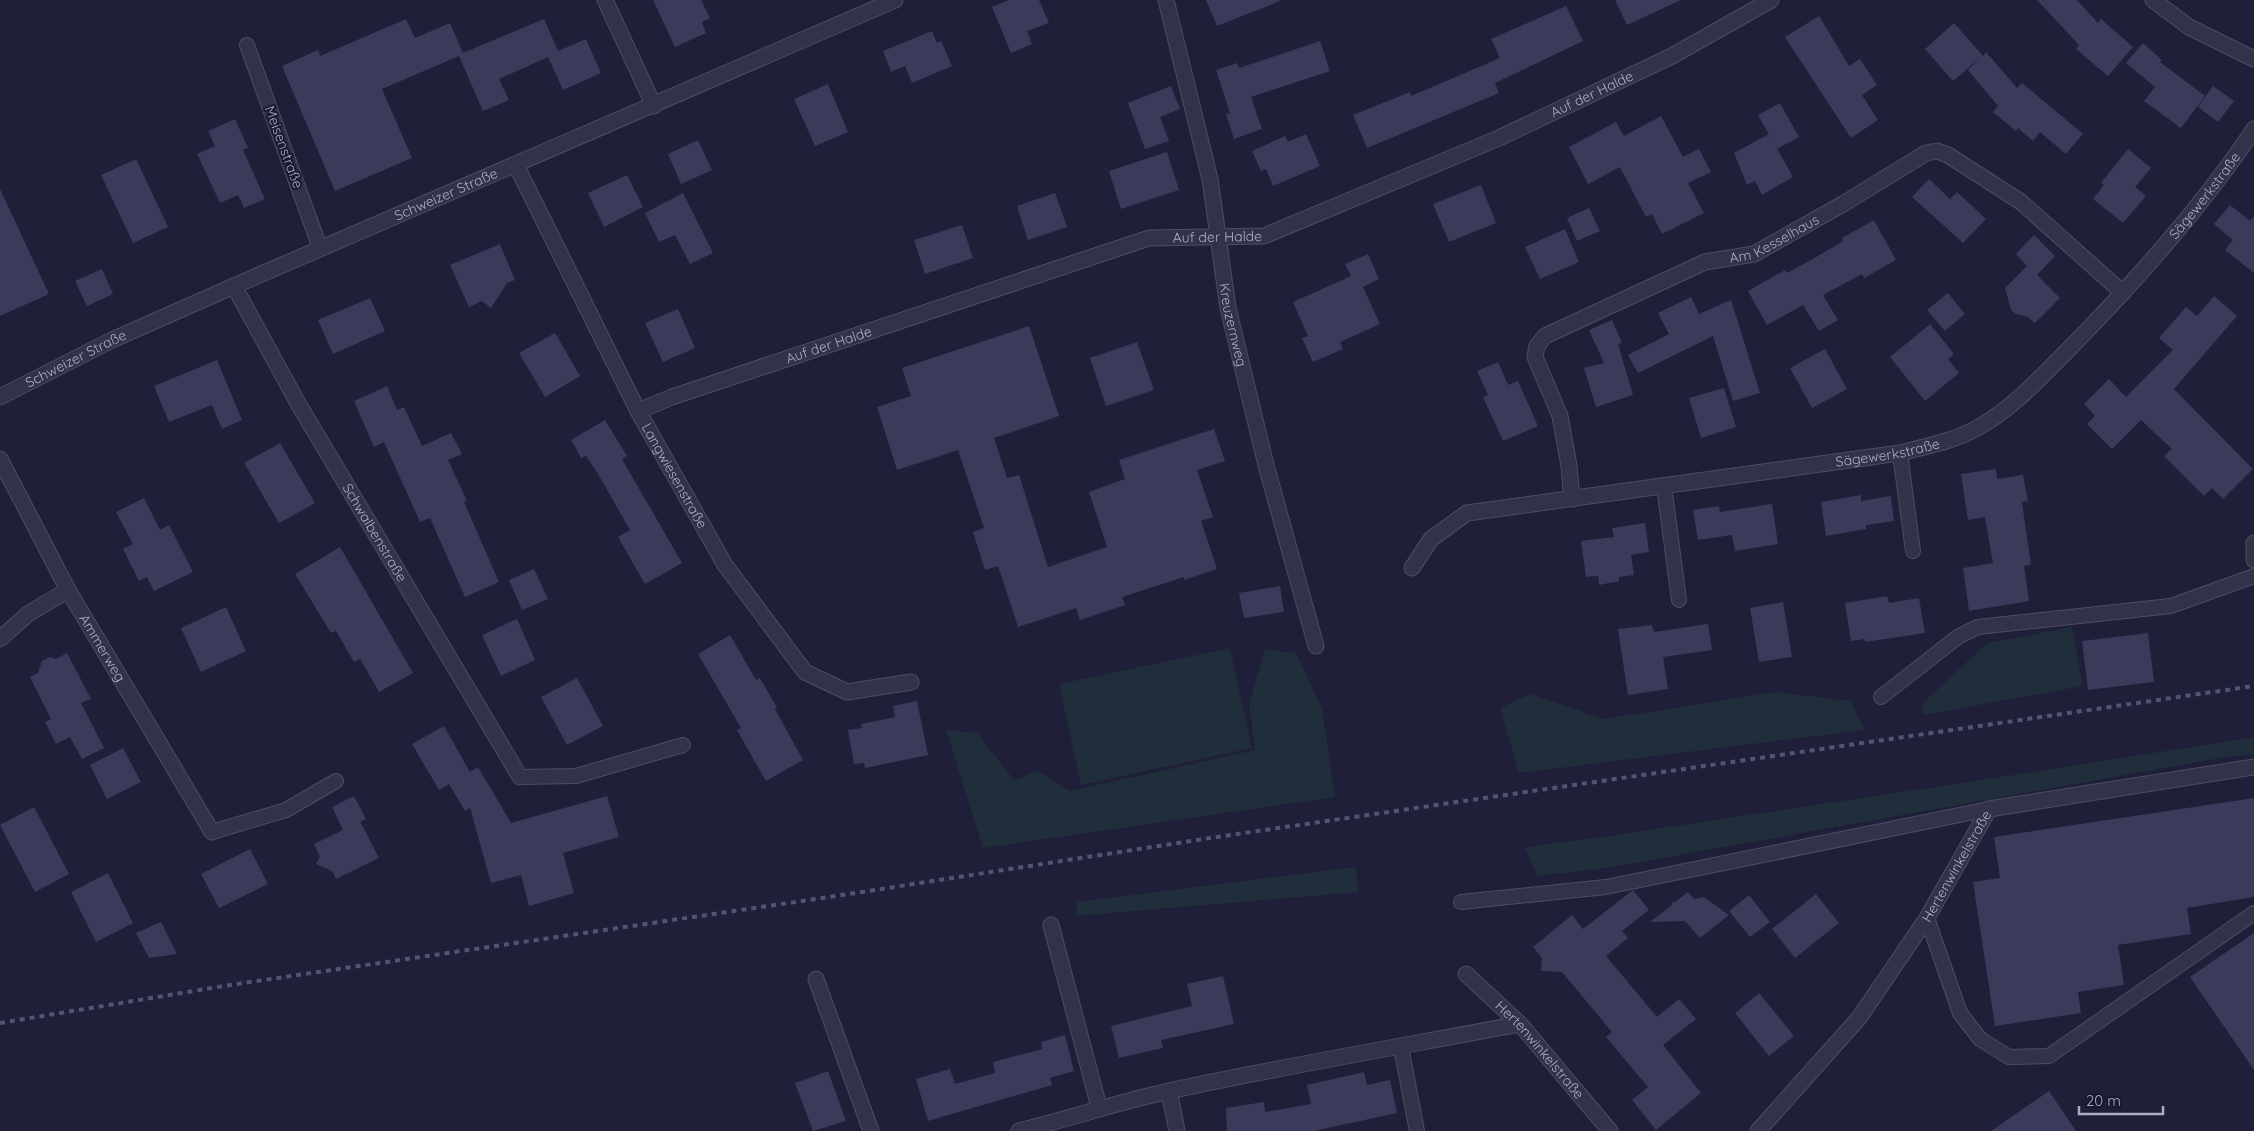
<svg xmlns="http://www.w3.org/2000/svg" width="2254" height="1131" viewBox="0 0 2254 1131" font-family="Quicksand,sans-serif">
<rect width="100%" height="100%" fill="#1f1f39"/>
<g fill="#202d3a">
<path d="M2072 627 2083 686 1923 715 1922 704 1987 643Z"/>
<path d="M1230 648 1252 748 1081 785 1059 684Z"/>
<path d="M1265 649 1296 653 1322 708 1335 797 983 848 946 730 977 733 1015 781 1037 770 1070 791 1255 750 1249 704Z"/>
<path d="M1776 692 1850 701 1865 730 1519 773 1500 708 1530 694 1603 719Z"/>
<path d="M2254 737V754L2226 757 1607 868 1537 876 1525 847 1602 837 1975 781Z"/>
<path d="M1356 867 1358 892 1077 916V902Z"/>
</g>
<g fill="#3a3a5a">
<path d="M653 0H701L710 18 702 22 706 33 675 47Z"/>
<path d="M1009 0H1039L1049 23 1027 31 1032 44 1011 53 992 7Z"/>
<path d="M1206 0H1279L1280 1 1217 26Z"/>
<path d="M1615 0H1681L1627 25Z"/>
<path d="M2037 0H2077L2098 23 2101 19 2133 47 2108 76 2076 49 2079 45Z"/>
<path d="M1566 6 1583 41 1495 83 1499 93 1367 148 1353 115 1410 92 1411 96 1500 58 1491 39Z"/>
<path d="M1819 16 1849 66 1860 59 1877 85 1862 95 1878 120 1851 138 1785 37Z"/>
<path d="M406 19 415 38 450 23 463 53 544 19 558 51 586 39 601 73 563 90 548 57 499 79 509 100 483 111 459 56 382 89 412 158 335 191 282 66 318 50 320 56Z"/>
<path d="M1954 23 1983 56 1986 52 2017 88 2022 83 2083 134 2066 154 2040 132 2033 141 2018 128 2016 131 1993 112 1998 106 1968 70 1980 58 1953 81 1925 49Z"/>
<path d="M932 31 937 43 941 41 952 66 912 83 905 66 891 72 883 51Z"/>
<path d="M1320 41 1330 71 1251 97 1262 129 1234 139 1226 114 1230 113 1216 70 1237 63 1239 68Z"/>
<path d="M2143 43 2162 60 2160 62 2205 96 2181 128 2144 101 2155 87 2126 63Z"/>
<path d="M828 84 848 132 815 146 794 99Z"/>
<path d="M1171 86 1180 109 1160 117 1169 141 1145 149 1128 103Z"/>
<path d="M2213 86 2234 101 2218 122 2198 107Z"/>
<path d="M1780 103 1799 137 1777 149 1758 115Z"/>
<path d="M1661 116 1683 157 1699 149 1711 172 1688 183 1704 213 1662 234 1652 214 1646 217 1620 167 1588 184 1569 147 1616 122 1624 136Z"/>
<path d="M235 119 248 148 243 150 265 199 244 208 238 195 220 203 197 154 215 146 208 131Z"/>
<path d="M1306 134 1320 166 1273 186 1266 169 1261 171 1252 151 1285 136 1288 142Z"/>
<path d="M1769 134 1793 177 1762 195 1755 181 1747 185 1734 153Z"/>
<path d="M698 140 712 170 681 184 668 154Z"/>
<path d="M2128 149 2151 168 2135 187 2146 196 2123 223 2093 199 2104 185 2101 183Z"/>
<path d="M1167 152 1179 190 1121 209 1109 171Z"/>
<path d="M136 159 168 227 133 243 101 175Z"/>
<path d="M627 175 643 207 604 227 588 193Z"/>
<path d="M1929 179 1950 199 1957 192 1986 219 1963 243 1912 197Z"/>
<path d="M1481 185 1496 223 1449 242 1433 204Z"/>
<path d="M0 189 49 294 0 316Z"/>
<path d="M683 193 713 253 690 264 675 235 659 242 645 213Z"/>
<path d="M1055 193 1067 227 1028 240 1017 206Z"/>
<path d="M2230 205 2250 221 2254 216V273L2225 250 2233 240 2214 224Z"/>
<path d="M1589 208 1600 231 1577 241 1567 218Z"/>
<path d="M1874 220 1896 260 1864 278 1862 274 1823 295 1838 320 1819 331 1803 305 1767 325 1748 291 1785 270 1787 273 1813 259 1843 241 1842 238Z"/>
<path d="M962 225 973 258 925 274 914 240Z"/>
<path d="M1565 229 1579 262 1540 279 1525 247Z"/>
<path d="M2034 235 2055 256 2037 275 2060 298 2035 323 2028 317 2016 314 2011 310 2005 288 2027 266 2016 254Z"/>
<path d="M500 244 515 280 507 283 491 308 482 301 469 307 450 265Z"/>
<path d="M1368 254 1379 279 1363 287 1380 324 1340 342 1343 349 1313 362 1302 338 1308 336 1293 302 1351 276 1345 264Z"/>
<path d="M102 269 113 294 87 306 75 281Z"/>
<path d="M1948 293 1965 314 1945 331 1927 310Z"/>
<path d="M2214 296 2237 316 2174 389 2253 469 2223 499 2212 488 2204 496 2164 456 2172 449 2141 420 2112 449 2087 424 2095 416 2084 404 2109 379 2126 397 2173 350 2159 338 2186 307 2197 316Z"/>
<path d="M1691 297 1699 314 1731 300 1760 393 1733 401 1713 336 1638 373 1628 355 1669 334 1658 313Z"/>
<path d="M370 298 385 331 333 354 318 320Z"/>
<path d="M678 309 695 348 663 362 645 323Z"/>
<path d="M1612 320 1622 343 1618 344 1633 395 1596 407 1584 368 1604 363 1589 330Z"/>
<path d="M1930 324 1954 354 1948 359 1959 373 1925 401 1890 357Z"/>
<path d="M1029 326 1059 416 994 438 1007 478 1019 475 1048 567 1107 547 1089 492 1125 479 1119 460 1214 429 1225 461 1197 470 1213 517 1201 521 1217 569 1184 580V577L1122 597 1125 605 1080 620 1076 608 1018 627 998 566 985 570 973 532 984 528 958 450 897 470 877 407 911 396 902 368Z"/>
<path d="M555 333 580 376 545 397 519 353Z"/>
<path d="M1137 342 1154 390 1106 406 1090 358Z"/>
<path d="M1825 349 1847 389 1812 408 1790 368Z"/>
<path d="M217 360 242 420 222 429 212 405 169 422 154 386Z"/>
<path d="M1498 362 1508 385 1518 381 1538 426 1503 441 1483 397 1488 395 1477 371Z"/>
<path d="M387 386 397 410 404 407 422 446 451 433 462 454 448 460 467 501 464 502 499 582 465 597 430 518 420 522 384 442 374 447 354 401Z"/>
<path d="M1724 388 1736 427 1701 438 1689 398Z"/>
<path d="M605 420 627 456 622 459 682 563 645 584 618 537 630 530 598 474 586 456 581 458 571 440Z"/>
<path d="M280 443 315 503 279 523 244 463Z"/>
<path d="M1996 469 1997 479 2023 475 2028 501 2022 502 2031 565 2024 566 2029 601 1969 611 1963 568 1993 563 1985 517 1968 520 1961 474Z"/>
<path d="M1861 495V501L1891 496 1894 521 1866 525V529L1826 536 1821 502Z"/>
<path d="M144 498 160 530 169 525 193 572 154 591 147 577 139 581 123 549 133 544 116 512Z"/>
<path d="M1772 504 1778 544 1735 551 1732 535 1698 540 1693 510 1719 506 1720 512Z"/>
<path d="M1645 523 1649 552 1631 555 1634 575 1619 577V581L1599 585 1598 576 1586 577 1581 541 1614 537 1612 528Z"/>
<path d="M340 547 413 673 379 692 360 659 354 662 336 631 331 633 295 574Z"/>
<path d="M534 569 548 599 522 610 509 580Z"/>
<path d="M1280 586 1284 612 1244 618 1239 593Z"/>
<path d="M1887 596 1889 603 1919 598 1925 633 1865 642V639L1851 641 1845 603Z"/>
<path d="M1783 602 1792 657 1759 662 1750 608Z"/>
<path d="M226 607 246 651 201 672 181 628Z"/>
<path d="M517 619 535 660 501 676 482 635Z"/>
<path d="M1708 624 1712 650 1663 657 1668 689 1628 695 1618 629 1652 625 1654 632Z"/>
<path d="M2148 633 2154 682 2088 690 2082 641Z"/>
<path d="M730 635 756 680 760 678 777 708 775 709 803 760 766 781 737 730 741 728 698 654Z"/>
<path d="M67 653 91 699 81 703 104 748 82 759 70 737 56 744 45 722 51 719 30 677 38 673 42 661 50 657 56 659Z"/>
<path d="M577 678 603 726 567 745 541 697Z"/>
<path d="M917 701 928 755 865 768 864 763 854 764 848 730 862 728 861 724 895 717 893 706Z"/>
<path d="M444 726 470 772 478 767 511 823 607 796 619 837 563 853 574 893 529 906 521 875 491 883 470 808 465 811 449 784 439 790 412 744Z"/>
<path d="M123 748 141 782 107 799 90 765Z"/>
<path d="M354 796 366 819 358 823 360 821 379 858 336 879 332 871 316 864 320 857 314 844 343 830 332 807Z"/>
<path d="M2254 798V897L2187 908 2191 934 2118 945 2124 985 2078 992 2081 1013 1995 1026 1973 882 2000 878 1994 837Z"/>
<path d="M34 807 69 874 35 892 0 825Z"/>
<path d="M250 849 268 884 219 908 201 874Z"/>
<path d="M108 873 133 923 96 942 71 892Z"/>
<path d="M1633 890 1649 910 1622 931 1628 938 1606 956 1657 1017 1679 999 1696 1019 1663 1045 1701 1093 1656 1130 1632 1100 1648 1087 1606 1037 1612 1032 1562 972 1541 971 1542 958 1533 947 1572 915 1583 929Z"/>
<path d="M1688 892 1694 899 1704 897 1729 915 1700 938 1685 921 1650 922 1672 905 1671 903 1675 902Z"/>
<path d="M1816 894 1839 923 1795 958 1772 929Z"/>
<path d="M1749 895 1770 922 1750 937 1729 911Z"/>
<path d="M161 922 177 954 149 958 136 933Z"/>
<path d="M2254 933V1070L2190 977Z"/>
<path d="M1223 976 1234 1024 1161 1040 1163 1048 1119 1058 1111 1026 1192 1006 1187 984Z"/>
<path d="M1759 993 1794 1036 1769 1056 1735 1013Z"/>
<path d="M1065 1035 1074 1071 1050 1078 1052 1085 928 1121 916 1079 950 1069 955 1084 995 1073 993 1062 1042 1049 1041 1042Z"/>
<path d="M828 1071 846 1121 813 1131 795 1083Z"/>
<path d="M1364 1072 1367 1085 1390 1080 1397 1113 1314 1131H1227L1226 1108 1264 1102 1265 1112 1311 1104 1307 1085Z"/>
<path d="M2049 1091 2076 1131H1991Z"/>
</g>
<g fill="none" stroke-linecap="round" stroke-linejoin="round">
<g stroke="#4d4d64" stroke-width="16">
<g id="service">
<path d="M247 45 320 248"/>
<path d="M1900 453 1913 551"/>
<path d="M1664 486 1679 600"/>
<path d="M1881 697 1959 636 1978 627 2171 606 2254 576"/>
<path d="M520 777 576 776 683 745"/>
<path d="M212 832 286 810 336 781"/>
<path d="M1461 902 1606 887 1989 809"/>
<path d="M1927 918 1960 1013 1980 1039 2009 1057 2049 1056 2254 913"/>
<path d="M1401 1047 1417 1131"/>
</g>
</g>
<g stroke="#4d4d64" stroke-width="17">
<g id="minor">
<path d="M605 0 654 106"/>
<path id="s1" d="M1166 0 1210 179 1228 308 1266 465 1316 646"/>
<path d="M2153 0 2189 27 2254 59"/>
<path id="s2" d="M516 165 638 411 725 565 805 672 847 692 911 682"/>
<path id="s3" d="M234 286 299 405 520 777"/>
<path id="s4" d="M638 411 672 397 1149 238 1264 236 1499 138 1672 56 1771 0"/>
<path id="s5" d="M0 459 68 590 212 832"/>
<path id="s6" d="M1572 499 1569 466 1560 416 1535 357 1537 346 1545 336 1705 262 1754 254 1843 204 1926 153 1937 151 1948 155 2021 202 2123 293"/>
<path d="M2254 543V560"/>
<path id="s7" d="M1412 568 1431 539 1467 513 1900 453C1927 446 1955 441 1979 427 2014 407 2040 378 2068 350 2134 283 2202 207 2254 129"/>
<path d="M0 639 28 614 68 590"/>
<path d="M1051 925 1099 1107"/>
<path id="s8" d="M1466 974 1520 1024 1610 1131"/>
<path d="M816 979 871 1131"/>
<path d="M1169 1091 1177 1131"/>
<path d="M1019 1131C1069 1119 1118 1102 1169 1091 1285 1066 1403 1046 1520 1024"/>
<path id="s9" d="M1758 1131 1859 1018 1927 918 1989 809 2254 767"/>
</g>
</g>
<g stroke="#4d4d64" stroke-width="17">
<g id="tertiary">
<path id="s10" d="M0 397 112 340 234 286 895 0"/>
</g>
</g>
<use href="#service" stroke="#323249" stroke-width="14"/>
<use href="#minor" stroke="#323249" stroke-width="15"/>
<use href="#tertiary" stroke="#323249" stroke-width="15"/>
<path stroke="#545471" stroke-width="4" stroke-dasharray="5 5" stroke-linecap="butt" d="M0 1023 230 985 836 896 1210 838 2254 686"/>
</g>
<g text-anchor="middle" stroke-width="4" stroke-linejoin="round" paint-order="stroke">
<g font-size="14" fill="#adacc6" stroke="#18182e">
<text dy="5" stroke="none"><textPath href="#s4" startOffset="1012">Auf der Halde</textPath></text>
<text transform="translate(284 147) rotate(70)" y="5">Meisenstraße</text>
<text dy="5" stroke="none"><textPath href="#s10" startOffset="490">Schweizer Straße</textPath></text>
<text dy="5" stroke="none"><textPath href="#s7" startOffset="924">Sägewerkstraße</textPath></text>
<text dy="5" stroke="none"><textPath href="#s4" startOffset="608">Auf der Halde</textPath></text>
<text dy="5" stroke="none"><textPath href="#s6" startOffset="422">Am Kesselhaus</textPath></text>
<text dy="5" stroke="none"><textPath href="#s1" startOffset="332">Kreuzernweg</textPath></text>
<text dy="5" stroke="none"><textPath href="#s4" startOffset="202">Auf der Halde</textPath></text>
<text dy="5" stroke="none"><textPath href="#s10" startOffset="85">Schweizer Straße</textPath></text>
<text dy="5" stroke="none"><textPath href="#s7" startOffset="504">Sägewerkstraße</textPath></text>
<text dy="5" stroke="none"><textPath href="#s2" startOffset="349">Langwiesenstraße</textPath></text>
<text dy="5" stroke="none"><textPath href="#s3" startOffset="284">Schwalbenstraße</textPath></text>
<text dy="5" stroke="none"><textPath href="#s5" startOffset="215">Ammerweg</textPath></text>
<text dy="5" stroke="none"><textPath href="#s9" startOffset="332">Hertenwinkelstraße</textPath></text>
<text dy="5" stroke="none"><textPath href="#s8" startOffset="106">Hertenwinkelstraße</textPath></text>
</g>
</g>
<path d="M2079 1106v8h84v-8" fill="none" stroke="#adacc6" stroke-width="2.5"/>
<text x="2086" y="1106" font-size="15" fill="#adacc6" stroke="#18182e" stroke-width="4" paint-order="stroke">20 m</text>
</svg>
